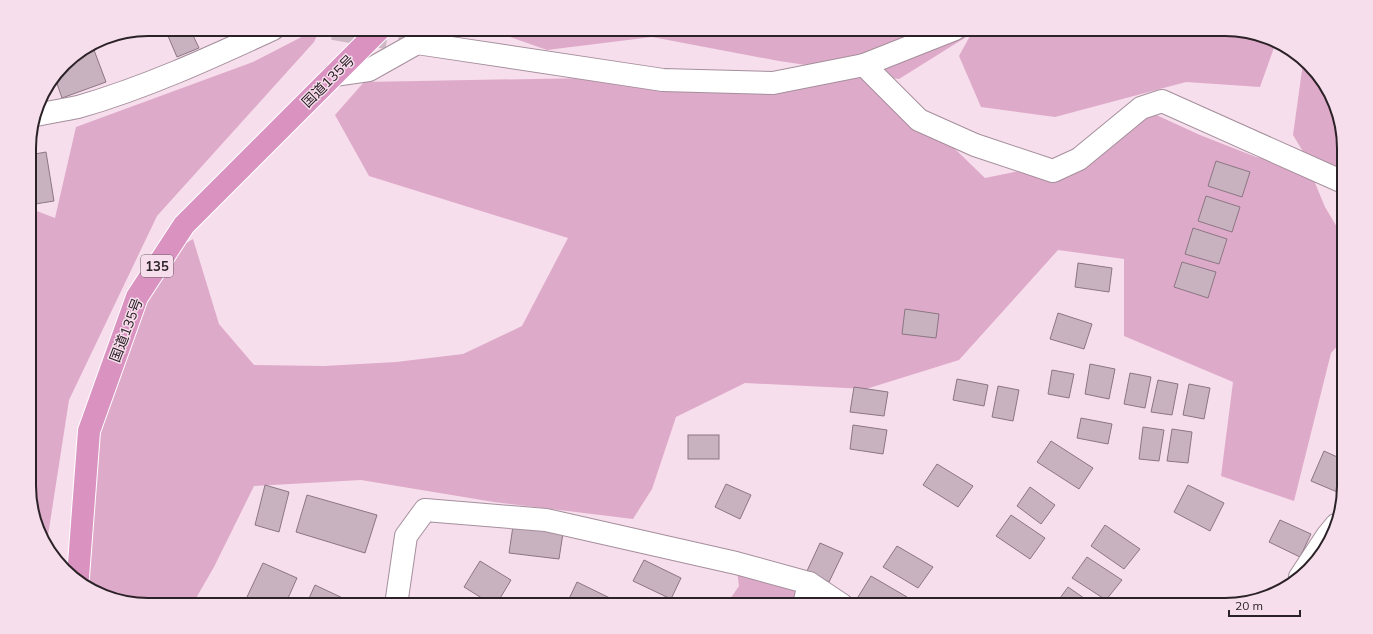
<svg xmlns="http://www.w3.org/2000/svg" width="1373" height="634" viewBox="0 0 1373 634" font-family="Mulish,'Noto Sans JP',sans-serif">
<rect width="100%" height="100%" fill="#f7deec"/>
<g fill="#deaac9">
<path d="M317 29H320L314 42 157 216 69 400 47 542 30 501 29 208 55 218 76 127 253 62Z"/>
<path d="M487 29H1225L1271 38 1276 42 1260 87 1186 82 1055 117 981 107 959 56 971 34 899 79 876 76 929 124 985 178 1079 159 1141 108 1200 135 1256 157 1308 166 1325 207 1343 237 1344 339 1331 353 1294 501 1221 476 1233 382 1124 336V259L1058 250 959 360 866 389 745 383 676 417 652 489 633 519 494 502 361 480 254 486 214 567 192 605H148L103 596 78 577 86 461 163 257 193 239 219 324 254 365 324 366 396 362 463 354 522 326 568 238 369 176 335 115 364 82 860 73 779 61 652 37 547 50Z"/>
<path d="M1303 63 1319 76 1343 133V172L1313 168 1293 135Z"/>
<path d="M736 563 809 583 801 605H726L739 586Z"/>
</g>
<g fill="#c9b2bf" stroke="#8c7683">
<path d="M165 29H190L199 48 177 57Z"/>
<path d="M94 50 106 82 62 98 55 78 69 59Z"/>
<path d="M46 152 54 201 29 205V155Z"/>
<path d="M1216 161 1250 172 1242 197 1208 186Z"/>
<path d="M1206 196 1240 207 1232 232 1198 221Z"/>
<path d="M1193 228 1227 239 1219 264 1185 254Z"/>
<path d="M1182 262 1216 272 1208 298 1174 287Z"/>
<path d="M1078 263 1112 268 1109 292 1075 287Z"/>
<path d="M905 309 939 314 936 338 902 334Z"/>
<path d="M1058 313 1092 324 1084 349 1050 339Z"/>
<path d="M1090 364 1115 369 1109 399 1085 394Z"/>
<path d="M1052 370 1074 374 1069 398 1048 394Z"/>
<path d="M1130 373 1151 377 1145 408 1124 404Z"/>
<path d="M957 379 988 385 984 406 953 400Z"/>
<path d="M1158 380 1178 384 1172 415 1151 412Z"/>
<path d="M1189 384 1210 388 1204 419 1183 415Z"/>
<path d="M998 386 1019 390 1013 421 992 417Z"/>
<path d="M854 387 888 392 884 416 850 412Z"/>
<path d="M1081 418 1112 424 1108 444 1077 438Z"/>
<path d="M853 425 887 430 883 454 850 449Z"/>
<path d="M1143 427 1164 430 1159 461 1139 459Z"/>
<path d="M1172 429 1192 432 1188 463 1167 461Z"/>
<rect x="688" y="435" width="31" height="24"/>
<path d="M1051 441 1093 468 1079 489 1037 462Z"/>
<path d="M1324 451 1344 460V486L1342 494 1311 481Z"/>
<path d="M937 464 973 486 958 507 923 485Z"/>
<path d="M726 484 751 495 740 519 715 507Z"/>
<path d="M265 485 289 492 279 532 255 525Z"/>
<path d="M1188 485 1224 503 1210 531 1174 512Z"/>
<path d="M1030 487 1055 505 1041 524 1017 506Z"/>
<path d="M307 495 377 515 365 553 296 532Z"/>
<path d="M1011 515 1045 538 1030 559 996 536Z"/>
<path d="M1280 520 1311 534 1300 557 1269 542Z"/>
<path d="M1105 525 1140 549 1124 569 1091 546Z"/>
<path d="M513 526 563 533 559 559 509 553Z"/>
<path d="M820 543 843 553 829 582 807 571Z"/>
<path d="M897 546 933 567 918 588 883 567Z"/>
<path d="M1087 557 1122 580 1106 600 1072 578Z"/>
<path d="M644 560 681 578 671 599 633 581Z"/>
<path d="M480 561 511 580 496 605H493L464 587Z"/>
<path d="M263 563 297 578 285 605H266L247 597Z"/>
<path d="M871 576 907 597 902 605H870L858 597Z"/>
<path d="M577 582 614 600 612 605H571L567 603Z"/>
<path d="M315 585 349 601 347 605H306Z"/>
<path d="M1068 587 1094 605H1055Z"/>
</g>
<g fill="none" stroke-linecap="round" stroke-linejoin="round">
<path stroke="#ceb8c5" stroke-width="22" stroke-dasharray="22 11" stroke-linecap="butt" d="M333 29 417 43"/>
<g stroke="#a58f9c" stroke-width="24">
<g id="minor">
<path d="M864 65 919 120 975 145 1053 171 1079 159 1141 108 1162 101 1343 182"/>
<path d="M334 75 369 70 417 43 663 80 773 83 864 65 955 29"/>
<path d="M36 115C50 112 64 110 78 107 145 88 210 58 273 29"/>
<path d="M1300 577 1327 536 1336 525"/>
<path d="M396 605 406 536 425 510 546 520 736 563 809 583 842 605"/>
<path d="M804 605 809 583"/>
</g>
</g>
<g stroke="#fff" stroke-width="24">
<path id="trunk" d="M78 577 89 431 137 297 184 225 380 29"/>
</g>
<use href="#minor" stroke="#fff" stroke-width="22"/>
<use href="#trunk" stroke="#da92c0" stroke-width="22"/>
</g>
<g text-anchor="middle" stroke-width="3" stroke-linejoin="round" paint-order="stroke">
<rect fill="#f7deec" stroke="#685a62" stroke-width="1" x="141" y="255" width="32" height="22" rx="3"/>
<g font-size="13" font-weight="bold" fill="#2b2227">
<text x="157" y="271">135</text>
</g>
<g font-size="14" fill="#2b2227" stroke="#f7deec">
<text transform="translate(328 81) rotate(-45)" y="5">国道135号</text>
<text transform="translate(126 330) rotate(-69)" y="5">国道135号</text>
</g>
</g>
<path d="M0 0H1373V634H0ZM148 36H1225A112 112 0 0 1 1337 148V486A112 112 0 0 1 1225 598H148A112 112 0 0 1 36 486V148A112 112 0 0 1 148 36Z" fill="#f7deec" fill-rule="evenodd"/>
<path fill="none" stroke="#2b2227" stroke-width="2" d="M148 36H1225A112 112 0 0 1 1337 148V486A112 112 0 0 1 1225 598H148A112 112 0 0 1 36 486V148A112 112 0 0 1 148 36Z"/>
<path d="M1229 610v6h71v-6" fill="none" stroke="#2b2227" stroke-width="2"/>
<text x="1235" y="610" font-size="12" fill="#2b2227" stroke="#f7deec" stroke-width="3" paint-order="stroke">20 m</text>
</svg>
